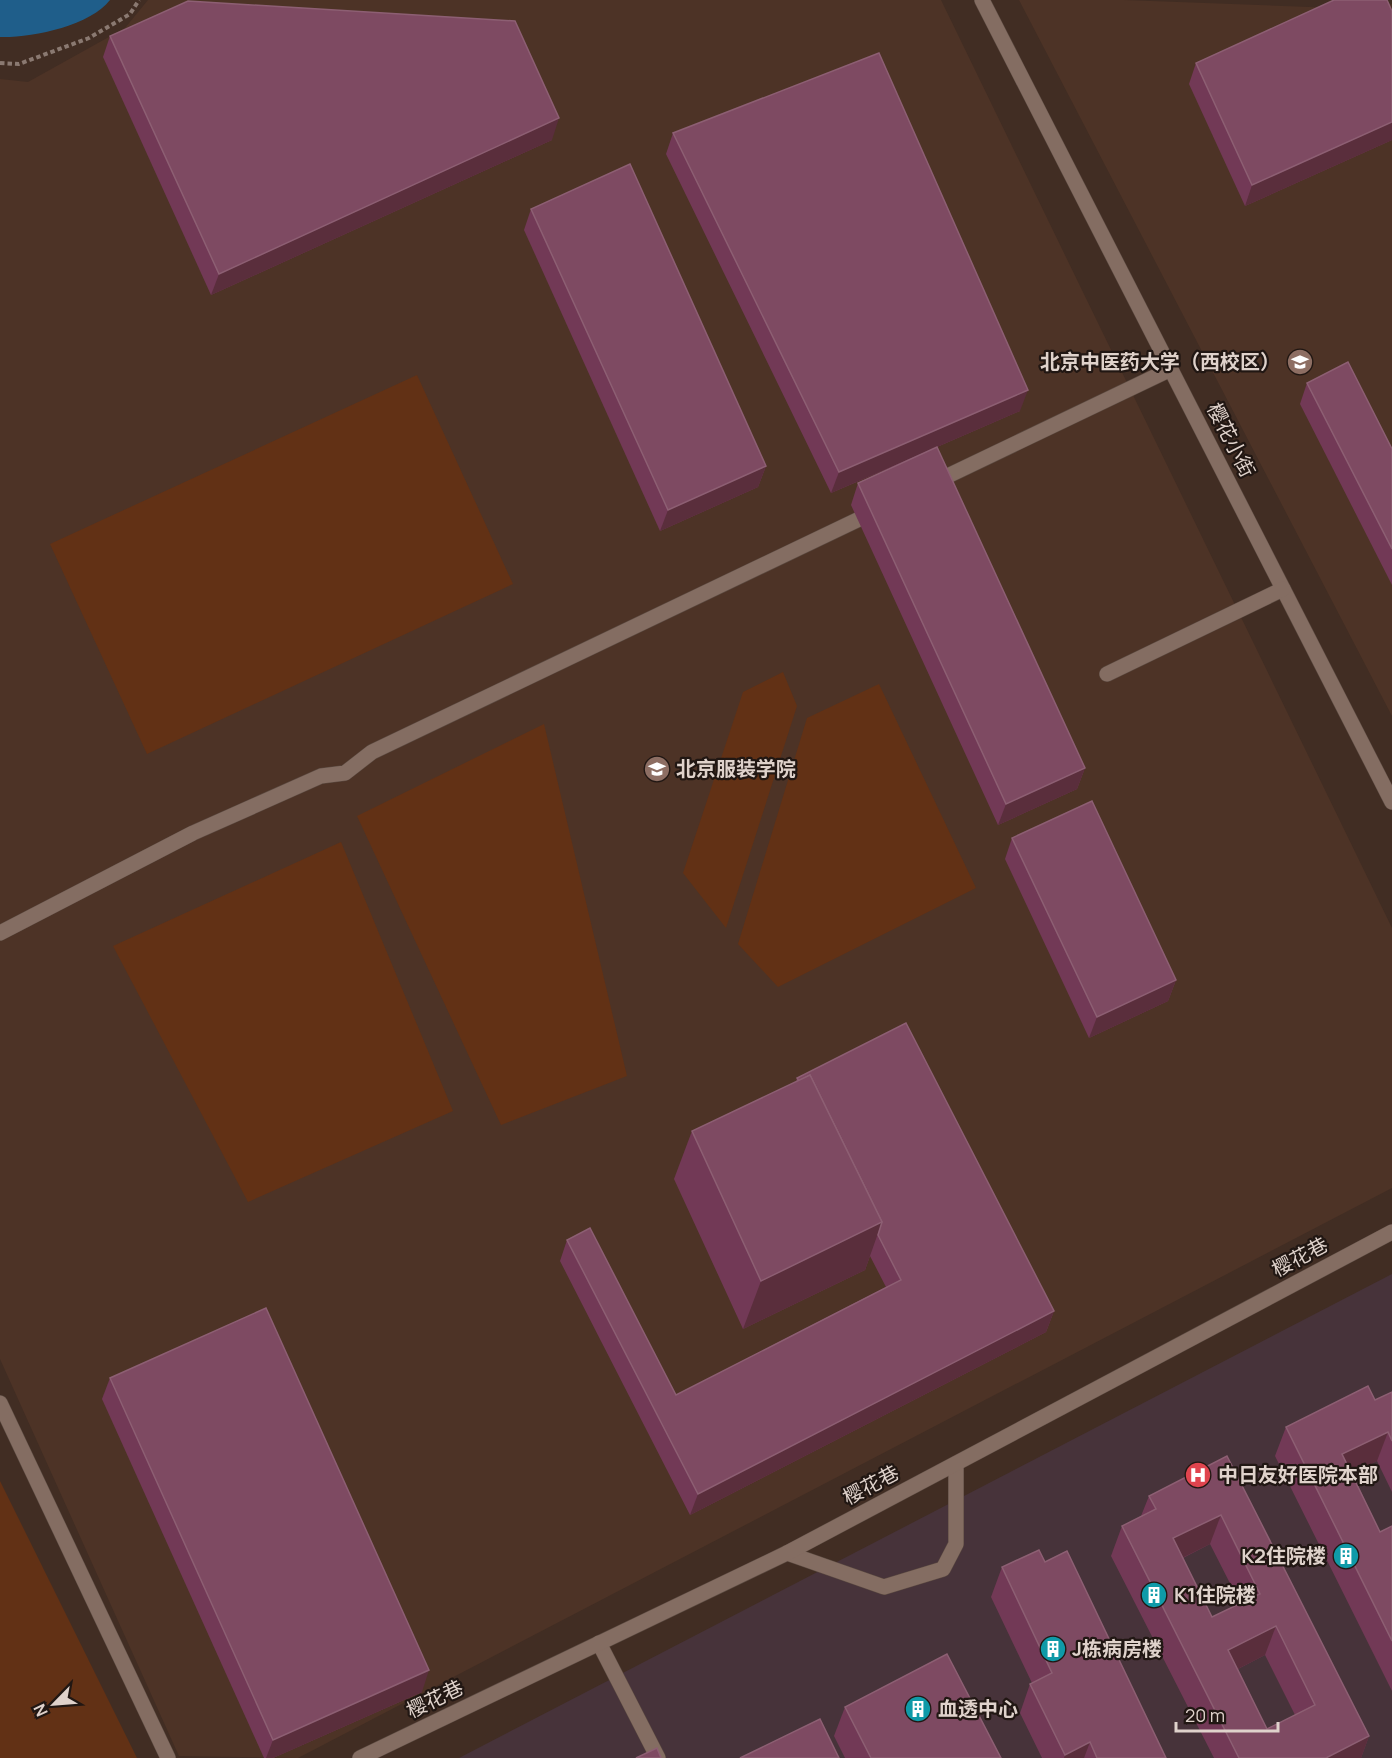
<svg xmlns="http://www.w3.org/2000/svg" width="1392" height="1758" viewBox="0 0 1392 1758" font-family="Manrope,'Noto Sans SC',sans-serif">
<rect width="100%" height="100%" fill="#412d23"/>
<g fill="#4d3326">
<path d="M148 0H941L1392 928V1188L298 1758 179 1756 0 1359V79L28 82 125 28Z"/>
<path d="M1019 0H1124L1335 8 1392 4V716Z"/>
</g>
<path fill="#47333a" d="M1392 1274V1758H459L617 1676Z"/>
<g fill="#623115">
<path d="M417 375 513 584 147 754 50 544Z"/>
<path d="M783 672 797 706 726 928 683 873 743 692Z"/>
<path d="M879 684 976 888 778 987 738 944 807 718Z"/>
<path d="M544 724 627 1076 501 1125 357 816Z"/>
<path d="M341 842 453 1111 248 1202 113 946Z"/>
<path d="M0 1481 137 1758H0Z"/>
</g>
<path fill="#1f5e8a" d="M0 0H110C90 26 31 38 0 37Z"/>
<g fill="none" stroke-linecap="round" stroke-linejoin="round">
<g stroke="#5b4a41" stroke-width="16">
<g id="minor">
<path d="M982 0 1392 802"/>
<path d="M933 483 1171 369"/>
<path d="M1107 674 1283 589"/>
<path d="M0 933 193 833 321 776 345 773 372 752 876 511"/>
<path d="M0 1403 168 1758"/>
<path d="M787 1553 884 1587 943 1569 956 1544V1464"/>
<path d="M599 1643 658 1758"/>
<path d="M360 1758 787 1553 1392 1232"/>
</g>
</g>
<path stroke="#8a7971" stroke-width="4" stroke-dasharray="4.5 3" stroke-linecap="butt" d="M0 63 19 64 89 38 130 14 139 0"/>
<use href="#minor" stroke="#846d62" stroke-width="15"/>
</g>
<g fill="#723956" fill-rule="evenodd">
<path d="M1392 11V140L1245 206 1189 84 1196 63Z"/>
<path d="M110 36 552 140 211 295 103 57Z"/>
<path d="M673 133 1020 411 937 447 1085 768 1077 789 998 825 851 505 858 483 936 448 831 493 666 154Z"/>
<path d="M531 209 766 466 758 487 660 531 524 230Z"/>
<path d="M1307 383 1392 449V585L1300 404Z"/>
<path d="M1012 838 1176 980 1168 1001 1089 1038 1005 859Z"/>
<path d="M797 1078 1054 1311 1046 1332 690 1515 560 1261 567 1240 676 1395 886 1287 870 1256 865 1270 743 1329 674 1179 692 1131 796 1082Z"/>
<path d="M110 1378 422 1692 273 1758H264L102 1399Z"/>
<path d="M1392 1392V1492L1377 1461 1352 1473 1380 1532 1392 1526V1691L1275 1456 1286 1427 1375 1400Z"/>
<path d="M1227 1456 1369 1736 1361 1758H1214L1111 1556 1122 1526 1141 1516 1149 1496ZM1210 1544 1240 1603 1212 1617 1183 1558ZM1265 1655 1295 1715 1267 1729 1238 1669Z"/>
<path d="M1045 1562 1166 1758H1042L1020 1713 1030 1684 1032 1683 991 1597 1002 1567Z"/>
<path d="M845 1707 1001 1758H845L834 1736Z"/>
</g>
<g fill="#5a2e3c">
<path d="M559 118 552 140 211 295 219 274Z"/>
<path d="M1392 122V140L1245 206 1252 185Z"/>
<path d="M1028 390 1020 411 831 493 839 472Z"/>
<path d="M766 466 758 487 660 531 668 510Z"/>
<path d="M1085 768 1077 789 998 825 1006 804Z"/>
<path d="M1176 980 1168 1001 1089 1038 1097 1017Z"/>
<path d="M882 1222 865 1270 743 1329 761 1281Z"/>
<path d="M1054 1311 1046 1332 690 1515 698 1494Z"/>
<path d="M1388 1432 1377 1461 1331 1483 1342 1454Z"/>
<path d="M1221 1515 1210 1544 1162 1568 1173 1538Z"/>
<path d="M1276 1626 1265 1655 1218 1679 1228 1650Z"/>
<path d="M429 1670 422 1692 273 1758H266L273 1740Z"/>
<path d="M1369 1736 1361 1758H1326Z"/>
<path d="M1090 1742 1084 1758H1064L1065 1755Z"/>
</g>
<g fill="#7e4a62" stroke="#8d5f73" stroke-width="1.5" fill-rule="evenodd">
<path d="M1334 0H1387L1392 11V122L1252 185 1196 63Z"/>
<path d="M188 1 515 21 559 118 219 274 110 36Z"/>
<path d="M879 53 1028 390 839 472 673 133Z"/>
<path d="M630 164 766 466 668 510 531 209Z"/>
<path d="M1348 362 1392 449V549L1307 383Z"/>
<path d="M937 447 1085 768 1006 804 858 483Z"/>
<path d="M1092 801 1176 980 1097 1017 1012 838Z"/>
<path d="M906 1023 1054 1311 698 1494 567 1240 590 1228 676 1395 901 1280 878 1235 882 1222 810 1075 799 1081 797 1078Z"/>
<path d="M810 1075 882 1222 761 1281 692 1131Z"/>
<path d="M266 1308 429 1670 273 1740 110 1378Z"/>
<path d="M1368 1386 1375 1400 1392 1392V1441L1388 1432 1342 1454 1380 1532 1392 1526V1641L1286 1427Z"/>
<path d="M1227 1456 1369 1736 1326 1758H1239L1122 1526 1156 1509 1149 1496ZM1221 1515 1260 1594 1212 1617 1173 1538ZM1276 1626 1315 1705 1267 1729 1228 1650Z"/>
<path d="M1039 1550 1045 1562 1067 1551 1166 1758H1097L1090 1742 1065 1755 1030 1684 1052 1673 1002 1567Z"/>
<path d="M947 1654 1001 1758H871L845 1707Z"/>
<path d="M820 1719 839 1758H740Z"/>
<path d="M657 1748 661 1758H636Z"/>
</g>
<defs>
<g id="university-disc" transform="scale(1.35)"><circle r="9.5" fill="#8d6e63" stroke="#211713"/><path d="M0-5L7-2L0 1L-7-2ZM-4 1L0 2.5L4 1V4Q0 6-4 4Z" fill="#fff"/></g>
<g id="hospital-disc" transform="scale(1.35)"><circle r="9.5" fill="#e0444e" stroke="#211713"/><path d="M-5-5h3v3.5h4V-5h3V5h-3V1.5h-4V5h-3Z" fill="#fff"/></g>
<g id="building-disc" transform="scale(1.35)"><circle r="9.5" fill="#0f9aa8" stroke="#211713"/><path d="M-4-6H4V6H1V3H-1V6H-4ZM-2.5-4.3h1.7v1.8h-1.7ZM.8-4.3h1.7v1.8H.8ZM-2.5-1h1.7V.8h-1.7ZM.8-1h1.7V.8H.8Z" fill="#fff"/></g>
</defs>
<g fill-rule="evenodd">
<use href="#university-disc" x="1300" y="362"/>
<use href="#university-disc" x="657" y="769"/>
<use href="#hospital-disc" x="1198" y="1475"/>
<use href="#building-disc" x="1346" y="1556"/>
<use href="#building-disc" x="1154" y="1595"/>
<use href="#building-disc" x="1053" y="1649"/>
<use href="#building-disc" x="918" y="1709"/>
</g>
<g text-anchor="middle" stroke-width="4.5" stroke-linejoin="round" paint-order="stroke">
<g font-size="20" font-weight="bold" fill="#dfd2cb" stroke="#211713" text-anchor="start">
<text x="1280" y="369" text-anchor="end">北京中医药大学（西校区）</text>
<text x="676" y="776">北京服装学院</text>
<text x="1218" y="1482">中日友好医院本部</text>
<text x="1326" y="1563" text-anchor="end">K2住院楼</text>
<text x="1174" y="1602">K1住院楼</text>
<text x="1072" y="1656">J栋病房楼</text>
<text x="938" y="1716">血透中心</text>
</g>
<g font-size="20" fill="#dfd2cb" stroke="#211713">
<text transform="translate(1231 440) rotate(63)" y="7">樱花小街</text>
<text transform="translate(1300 1257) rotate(-28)" y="7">樱花巷</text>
<text transform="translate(871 1485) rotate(-28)" y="7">樱花巷</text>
<text transform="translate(435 1699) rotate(-26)" y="7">樱花巷</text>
</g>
</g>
<g transform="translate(54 1704) rotate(245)" stroke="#211713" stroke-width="4.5" paint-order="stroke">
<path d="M0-4.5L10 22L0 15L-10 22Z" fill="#dfd2cb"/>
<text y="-9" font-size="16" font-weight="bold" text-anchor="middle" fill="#dfd2cb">N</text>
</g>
<path d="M1176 1722v9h102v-9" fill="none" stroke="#dfd2cb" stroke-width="3"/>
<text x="1185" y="1722" font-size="18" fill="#dfd2cb" stroke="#211713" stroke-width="4.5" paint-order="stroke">20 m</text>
</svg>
